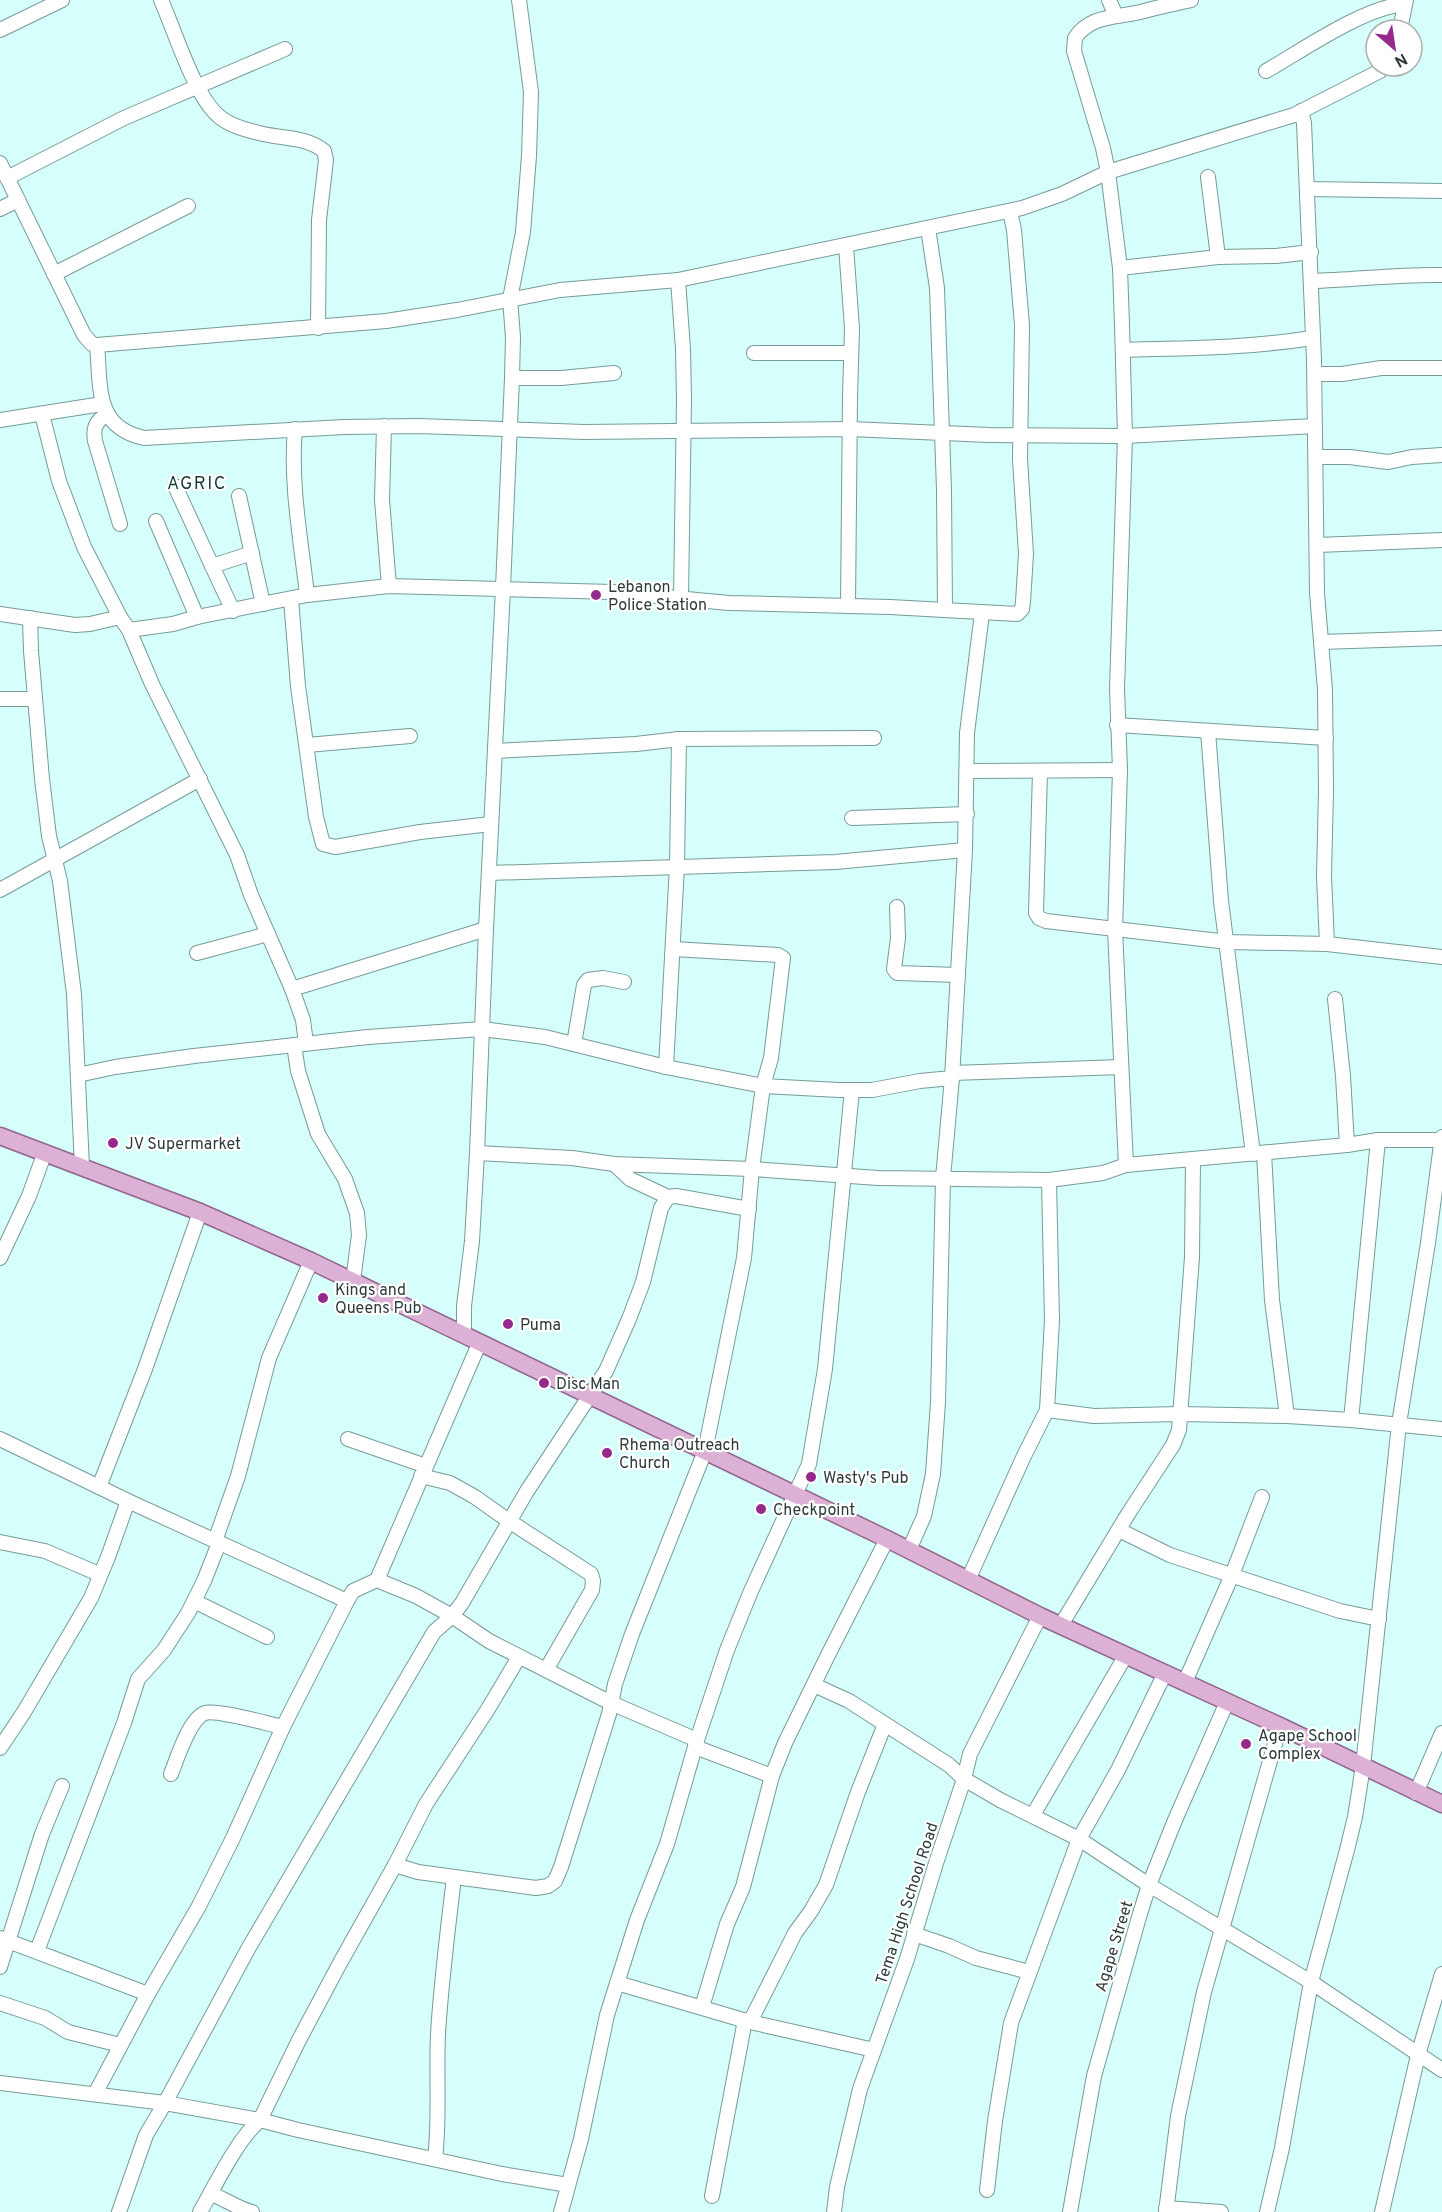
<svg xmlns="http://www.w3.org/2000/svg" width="1442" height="2212" viewBox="0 0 1442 2212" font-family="Overpass,sans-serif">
<rect width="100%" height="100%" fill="#d6fefb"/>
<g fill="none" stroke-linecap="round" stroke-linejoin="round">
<g stroke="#769b99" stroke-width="16">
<g id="minor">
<path d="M161 0C175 31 195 99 221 118 231 126 246 130 259 133 281 139 306 136 324 151L326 160 319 220 318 328"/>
<path d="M1109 0 1116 16"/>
<path d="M0 30 62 0"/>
<path d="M1400 30 1406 0"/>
<path d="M1266 71C1303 50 1364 7 1405 4"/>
<path d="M1301 111 1304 123 1314 360 1317 593 1325 690 1326 791 1324 876 1327 944"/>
<path d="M0 163 84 335 92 344 97 345 386 321 457 310 560 290 678 280 1022 208 1062 194 1108 172 1294 115 1380 71 1384 66"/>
<path d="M1208 177 1218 257"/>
<path d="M7 178 124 118 285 49"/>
<path d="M1307 189 1442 191"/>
<path d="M0 209 18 200"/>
<path d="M928 228 937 288 944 490 945 610"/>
<path d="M846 246 852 328 850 397 848 606"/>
<path d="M1120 268 1218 257 1276 256 1311 252"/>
<path d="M54 274 188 206"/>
<path d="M678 280 683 349 684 399 681 598"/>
<path d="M1312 281C1355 280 1398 274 1442 275"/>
<path d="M97 345C101 387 94 427 144 438L344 427 419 426 584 432 850 429 989 435 1125 436 1315 426"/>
<path d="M1123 350C1186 348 1250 348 1312 338"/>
<path d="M754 353H851"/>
<path d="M1315 374H1342L1381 368H1442"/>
<path d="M512 378H561L614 373"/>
<path d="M42 414 59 481 84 547 120 617 129 630 152 684 237 855 251 895 292 989 303 1020 306 1043"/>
<path d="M107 414C95 422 93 428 95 441L120 524"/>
<path d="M0 420 102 404"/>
<path d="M384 426 382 500 389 586"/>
<path d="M295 429C290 484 301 540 307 595"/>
<path d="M1317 457H1350L1388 462 1412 457 1442 455"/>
<path d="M175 486 233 611"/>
<path d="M239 496 263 604"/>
<path d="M156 521 197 617"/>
<path d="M1318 545 1442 540"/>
<path d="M212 566 252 553"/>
<path d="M291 599 298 686 316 817 323 844 335 847 420 832 491 824"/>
<path d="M0 614 75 625 90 624 120 617"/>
<path d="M30 618 31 651 42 779 49 836 60 881 74 994 82 1167"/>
<path d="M129 630 173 624 197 617 307 595 389 586 613 592 729 603 890 607 1017 614 1022 609 1023 602 1026 554 1020 459 1022 325 1014 230 1010 211"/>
<path d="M1321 642 1442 638"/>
<path d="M0 699H35"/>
<path d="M1117 725 1326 738"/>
<path d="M1208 731 1221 901 1253 1154"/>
<path d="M307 745 410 736"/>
<path d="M495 751 636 744 679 739 874 738"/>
<path d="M967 771 1120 770"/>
<path d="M1040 771 1036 913 1039 918 1046 921 1228 942 1327 944 1442 957"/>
<path d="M852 818 967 814"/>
<path d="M489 873 835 862 965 850"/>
<path d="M0 890 200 779"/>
<path d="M897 907 898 938 894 969 897 973 958 975"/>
<path d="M673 949 778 955 783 958 771 1058 763 1086 839 1090H872L920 1081 952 1078"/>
<path d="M197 953 268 934"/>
<path d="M292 989 486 929"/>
<path d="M1335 999 1343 1076 1347 1145"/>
<path d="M574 1044 584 985 588 980 603 978 624 982"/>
<path d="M294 1045 298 1071 318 1134 345 1179 357 1213 359 1235 353 1281"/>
<path d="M666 1067 677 866 679 739"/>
<path d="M952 1073 1121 1067"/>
<path d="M78 1075 115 1067 194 1056 368 1037 482 1029 545 1037 666 1067 763 1086 752 1169 744 1258 705 1451 632 1634 615 1684 609 1714 561 1867 555 1881 548 1886 536 1888 418 1872 395 1865"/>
<path d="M477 1153 572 1158 614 1164 752 1169 878 1178 1049 1180 1103 1173 1126 1165 1347 1145 1378 1140H1441"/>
<path d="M1264 1153 1272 1300 1287 1416"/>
<path d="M614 1164 630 1179 668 1197"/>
<path d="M1126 1165 1115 930 1120 770 1117 689 1125 436 1122 325 1120 268 1108 172 1103 148 1074 51 1075 38C1090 15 1116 18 1140 12 1157 8 1174 3 1191 0"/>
<path d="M0 1258 29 1196 45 1152"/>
<path d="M464 1335V1306L472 1241 477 1153 486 929 503 588 512 378 513 337 510 299 523 232 529 156 531 92 519 0"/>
<path d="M1047 1410 1094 1416 1179 1414 1287 1416 1351 1420 1442 1429"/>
<path d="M1351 1420 1378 1140"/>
<path d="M0 1439 128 1501 347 1601"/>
<path d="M348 1439 426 1466"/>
<path d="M421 1476 450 1483 475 1497 509 1521 591 1574 593 1581 592 1590 546 1670"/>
<path d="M99 1487 145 1369 200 1212"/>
<path d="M1119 1530 1170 1555 1340 1611 1379 1619"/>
<path d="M215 1541 238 1476 269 1358 311 1261"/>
<path d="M0 1542 45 1551 99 1574"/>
<path d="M909 1550 924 1516 933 1474 938 1402 943 1178 952 1078 965 850 967 733 982 613"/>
<path d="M377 1580 479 1344"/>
<path d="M968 1580 1023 1458 1047 1410 1052 1320 1049 1180"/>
<path d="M194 1601 267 1637"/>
<path d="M1061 1625 1128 1514 1173 1445 1179 1430 1192 1257 1193 1160"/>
<path d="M1185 1682 1232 1575 1262 1497"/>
<path d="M814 1685 849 1701 949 1765 964 1779 1000 1800 1079 1839 1149 1885 1311 1982 1442 2070"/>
<path d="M695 1747 772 1776"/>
<path d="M0 1748 24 1712 91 1598 108 1557 128 1501"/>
<path d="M171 1774C177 1759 189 1719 205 1713 216 1709 268 1724 283 1727"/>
<path d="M1416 1793 1442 1733"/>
<path d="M1033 1815 1126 1655"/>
<path d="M914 1934 949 1946 976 1958 1029 1972"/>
<path d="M0 1938 148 1994"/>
<path d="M37 1951 124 1723 138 1679 164 1650 188 1613 204 1581 219 1543"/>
<path d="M0 1967 42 1834 62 1786"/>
<path d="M617 1983 750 2022 874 2050"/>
<path d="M0 2003 45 2018 68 2032 120 2045"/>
<path d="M702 2007 727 1924 743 1887 772 1776 785 1743 828 1655 887 1539"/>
<path d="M750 2022 795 1933 811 1911 826 1885 858 1792 885 1724"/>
<path d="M0 2083 165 2103 260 2120 298 2130 502 2174 568 2185"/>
<path d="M95 2094 148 1994 199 1906 233 1838 283 1727 347 1601 353 1591 377 1580 416 1596 452 1616 489 1641 611 1703 697 1740"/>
<path d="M435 2159C440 2118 436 2076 438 2034 441 1982 448 1929 454 1877"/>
<path d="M987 2190 995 2121 1011 2023 1079 1839 1118 1770 1165 1673"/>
<path d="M211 2194C225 2199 239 2209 252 2212"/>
<path d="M712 2196 745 2020"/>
<path d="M1166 2208 1221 2212"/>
<path d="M119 2212 146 2135 165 2103 248 1949 434 1632 452 1616 462 1603 527 1491 606 1371 629 1319 643 1282 661 1208 668 1197 676 1196 749 1209"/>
<path d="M200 2212C215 2186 238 2138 260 2120L299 2040 340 1963 395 1865 426 1804 488 1709 519 1657"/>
<path d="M561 2212 581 2139 607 2015 637 1920 667 1844 697 1740 727 1650 751 1591 809 1464 825 1369 852 1090"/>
<path d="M834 2212 837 2187 860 2089 907 1959 936 1863 964 1779 970 1754 1040 1616"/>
<path d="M1070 2212 1094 2076 1139 1917 1149 1885 1175 1820 1227 1702"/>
<path d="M1166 2212 1178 2116 1204 1992 1280 1726"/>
<path d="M1267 2212 1282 2148 1311 1982 1347 1850 1355 1817 1363 1766 1399 1424 1428 1243 1442 1137"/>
<path d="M1382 2212 1418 2055 1442 1974"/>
</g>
</g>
<g stroke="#90668e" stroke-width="19">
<path id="major" d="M0 1136 200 1212 311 1261 887 1539 1040 1616 1280 1726 1442 1804"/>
</g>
<use href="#minor" stroke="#fff" stroke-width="14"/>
<use href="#major" stroke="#ddb0d6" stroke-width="16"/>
</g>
<g fill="#952a8b" stroke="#fff" stroke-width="2">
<circle cx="596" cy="595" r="6"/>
<circle cx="113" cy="1143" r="6"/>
<circle cx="323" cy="1298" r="6"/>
<circle cx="508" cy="1324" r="6"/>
<circle cx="544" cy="1383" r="6"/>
<circle cx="607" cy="1453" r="6"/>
<circle cx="811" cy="1477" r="6"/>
<circle cx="761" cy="1509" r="6"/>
<circle cx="1246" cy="1744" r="6"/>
</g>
<g text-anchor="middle" stroke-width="4.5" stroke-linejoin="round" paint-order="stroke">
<g font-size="16" fill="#2c3c3a" stroke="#fff" text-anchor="start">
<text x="608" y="592">Lebanon<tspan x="608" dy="18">Police Station</tspan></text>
<text x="125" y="1149">JV Supermarket</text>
<text x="335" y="1295">Kings and<tspan x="335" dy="18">Queens Pub</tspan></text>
<text x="520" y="1330">Puma</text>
<text x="556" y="1389">Disc Man</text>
<text x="619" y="1450">Rhema Outreach<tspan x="619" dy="18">Church</tspan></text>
<text x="823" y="1483">Wasty's Pub</text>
<text x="773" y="1515">Checkpoint</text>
<text x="1258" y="1741">Agape School<tspan x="1258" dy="18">Complex</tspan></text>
</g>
<g font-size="16" fill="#2c3c3a" stroke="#fff">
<text transform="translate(906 1903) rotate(-72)" y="6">Tema High School Road</text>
<text transform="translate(1113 1946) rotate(-73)" y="6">Agape Street</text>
</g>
<g font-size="18" letter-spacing="1.5" fill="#153a38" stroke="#fff">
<text x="197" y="489">AGRIC</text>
</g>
</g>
<g transform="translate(1394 48) rotate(151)"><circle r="28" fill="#ffffff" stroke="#abb1b0" stroke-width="1.5"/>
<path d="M0-4.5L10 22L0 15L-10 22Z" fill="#952a8b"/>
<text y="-9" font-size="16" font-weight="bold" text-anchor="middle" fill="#2c3c3a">N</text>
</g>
</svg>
